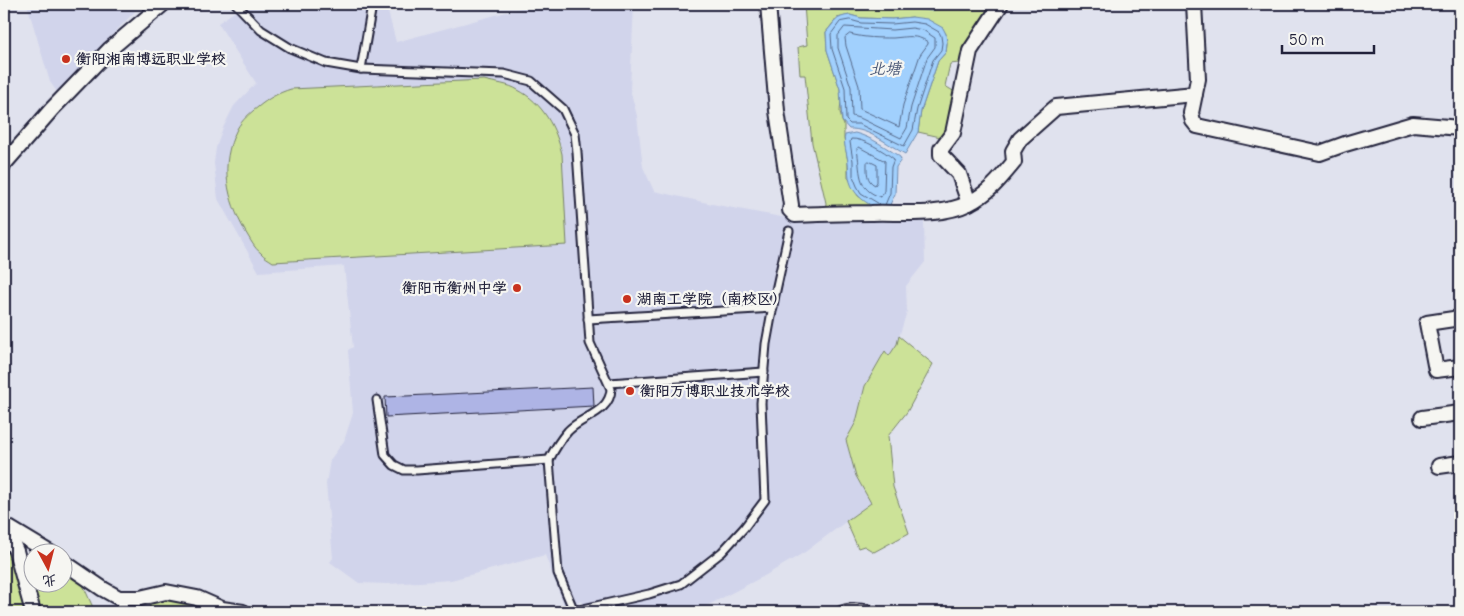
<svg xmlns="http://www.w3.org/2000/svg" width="1464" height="616" viewBox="0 0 1464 616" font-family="Delius,'LXGW WenKai TC',sans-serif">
<rect width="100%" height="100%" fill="#e0e2ee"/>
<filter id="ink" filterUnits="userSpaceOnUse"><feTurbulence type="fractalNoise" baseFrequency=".02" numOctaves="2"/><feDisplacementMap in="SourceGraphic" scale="10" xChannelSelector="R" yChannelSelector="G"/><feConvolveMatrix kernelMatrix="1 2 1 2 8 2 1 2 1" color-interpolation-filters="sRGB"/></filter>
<g filter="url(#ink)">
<g fill="#d1d4eb">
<path d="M27 4H142L57 92 50 82Z"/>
<path d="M246 4H386L396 42 536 4H634L630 89 637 116 643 167 654 191 712 204 792 219 922 217 924 222 925 262 906 286 907 311 897 344 888 357 885 351 865 386 856 422 846 440 856 476 871 503 805 552 766 575 695 612H585L582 601 564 605 545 555 451 580 388 584 359 583 330 562 333 558 326 484 330 460 344 441 353 413 348 350 353 347 344 266 259 272 218 199 214 163 216 148 222 130 234 106 256 83 218 23Z"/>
</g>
<g fill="#cce298" stroke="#77826a">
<path d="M804 4H858L862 5 938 7 940 4H996L969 42H966L963 46 959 63 950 64 945 86 955 92 945 138 918 132 921 111 938 61 946 52 947 43 946 34 942 28 912 17 892 19 861 18 850 15 837 18 826 32 827 50 840 89 841 99 840 112 842 121 844 125V139L848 162V177L858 196 882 211H825L826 203 812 143 805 75H800L798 47 807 45Z"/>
<path d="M484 80C495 83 509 84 518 90 543 103 556 128 562 154L567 245 273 262C269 259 264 257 261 253 254 248 250 239 245 231 227 199 219 165 237 129 242 120 250 113 258 107 269 98 278 93 291 89Z"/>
<path d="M899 336 933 364 907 412 888 436 893 487 909 533 874 552 864 546 858 548 846 521 871 503 856 476 846 440 856 422 865 386 885 351 889 356 897 344Z"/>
<path d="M4 537 17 571 29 612H4Z"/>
<path d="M63 567 79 579 83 585 95 612H40L33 584H62Z"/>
<path d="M172 597 217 612H153L147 602Z"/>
</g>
<g fill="#a1d0fd" stroke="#6e8aaf">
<path d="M858 4H940L938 7 932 11Z"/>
<path d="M850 15 861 18 892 19 912 17 927 19 943 28 946 34 947 43 946 52 938 61 921 111 918 132 905 154C889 145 868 128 849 129L842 121 840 89 827 50 826 32C836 21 835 17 850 15Z"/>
<path d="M855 133C871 137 887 148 900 157L901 160 896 167 895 194 887 211C880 211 876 208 869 204 859 198 851 190 849 177 848 172 849 167 848 162 847 153 843 144 845 135Z"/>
</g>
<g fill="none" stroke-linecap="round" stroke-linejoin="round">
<g stroke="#556889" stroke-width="1">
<path d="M850 20 861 23 892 24 912 22 925 24 939 32 941 36 942 43 941 50 933 60 917 109 913 130 904 146 859 124H850L846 120 845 88 832 49 831 34 840 22Z"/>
<path d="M845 27 892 30 912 28 923 30 935 38V47L927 58 911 107 907 128 901 138 862 119 852 116 851 87 838 48V36Z"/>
<path d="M850 34C864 38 879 38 893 38 907 37 916 34 928 42V44L920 55 903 105 899 127 860 109 859 86 846 46 845 38Z"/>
<path d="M859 147 885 161 884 191 881 197C856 190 861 170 857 149Z"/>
<path d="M869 161 877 165V182L875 185C866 181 867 171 867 163Z"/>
<path d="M881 205 861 193 857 186 853 176V161L850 142 851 139C863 138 884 151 894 159L891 167 890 193 885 205"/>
</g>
</g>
<path fill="#aeb4e5" stroke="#22223b" d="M593 387 594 406 386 417 385 397Z"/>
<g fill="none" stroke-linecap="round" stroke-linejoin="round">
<g stroke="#22223b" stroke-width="11">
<g id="service">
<path d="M236 4 261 30 290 48 326 63 361 69 504 74 531 81 563 109 575 134 577 152 590 343 611 389C610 413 582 416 568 431 560 440 554 450 549 460L558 573 574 611 649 594 681 584 722 552 744 528 765 500 761 403 766 344 775 295 789 231"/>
<path d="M361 69 371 11 369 4"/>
<path d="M588 319 773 308"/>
<path d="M609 383 764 372"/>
<path d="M377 400 385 455 394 465 404 470H417L549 460"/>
<path d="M838 612C848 606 866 607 877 612"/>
</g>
</g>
<g stroke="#22223b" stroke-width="18">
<g id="minor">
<path d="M768 4 777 111 791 205 790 210 795 215C820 214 846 213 871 213 902 212 941 217 969 203 989 193 1000 179 1014 162L1013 151 1020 139 1056 107 1195 94"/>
<path d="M1194 4 1198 79 1191 113 1193 121 1197 126 1320 153 1345 144 1413 124 1460 128"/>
<path d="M4 164 52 109 110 49 163 4"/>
<path d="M969 203 959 174 941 155V149L953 133 970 51 1001 4"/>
<path d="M1460 318 1427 323 1436 370 1460 367"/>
<path d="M1422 418 1460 413"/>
<path d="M1439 466 1460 463"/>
<path d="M4 524 16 551 33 612"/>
<path d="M4 525 52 554"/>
<path d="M62 561 103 589 119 598H140L166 592 197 598 222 609 243 612"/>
<path d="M571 612H574"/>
</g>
</g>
<use href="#service" stroke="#f6f6f2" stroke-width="7"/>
<use href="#minor" stroke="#f6f6f2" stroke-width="14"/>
</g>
</g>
<g fill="#c8321e" stroke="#f6f6f2" stroke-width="2">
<circle cx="66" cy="59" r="5"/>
<circle cx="517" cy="288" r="5"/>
<circle cx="627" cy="299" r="5"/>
<circle cx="630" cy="391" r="5"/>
</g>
<g text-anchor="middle" stroke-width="4.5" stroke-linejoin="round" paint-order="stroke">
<g font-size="15" font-weight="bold" fill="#22223b" stroke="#f6f6f2" text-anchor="start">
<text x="76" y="64">衡阳湘南博远职业学校</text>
<text x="507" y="293" text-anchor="end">衡阳市衡州中学</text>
<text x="637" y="304">湖南工学院（南校区）</text>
<text x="640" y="396">衡阳万博职业技术学校</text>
</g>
<g font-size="16" font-style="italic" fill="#485675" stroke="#f6f6f2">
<text x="885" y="74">北塘</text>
</g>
</g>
<rect width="1464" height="616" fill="none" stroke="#f6f6f2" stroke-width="20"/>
<rect x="10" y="10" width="1444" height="596" fill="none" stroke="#22223b" stroke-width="2" filter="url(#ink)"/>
<g transform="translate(48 568) rotate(173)"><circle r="24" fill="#f6f6f2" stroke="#a1a1a9"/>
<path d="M0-4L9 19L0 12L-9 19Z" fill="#c8321e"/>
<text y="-8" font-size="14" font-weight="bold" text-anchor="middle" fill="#22223b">北</text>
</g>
<path d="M1282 45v8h92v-8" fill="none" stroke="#22223b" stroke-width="2.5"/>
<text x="1289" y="45" font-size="15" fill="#22223b" stroke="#f6f6f2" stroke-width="4" paint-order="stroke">50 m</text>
</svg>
